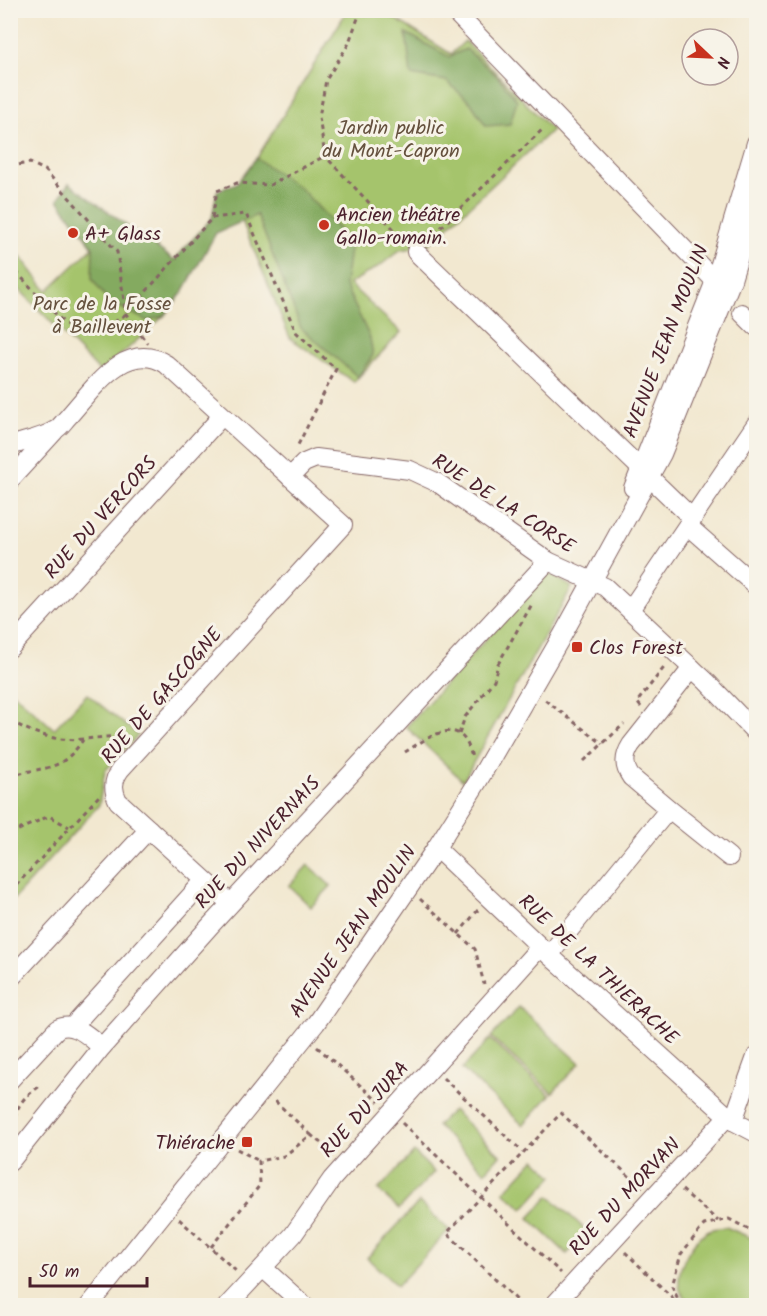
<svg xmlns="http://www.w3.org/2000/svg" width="767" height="1316" viewBox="0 0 767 1316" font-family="Kalam,sans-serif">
<rect width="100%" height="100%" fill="#f7f3e8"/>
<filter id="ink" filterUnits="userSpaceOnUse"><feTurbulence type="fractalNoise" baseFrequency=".0167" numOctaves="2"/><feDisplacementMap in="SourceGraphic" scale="12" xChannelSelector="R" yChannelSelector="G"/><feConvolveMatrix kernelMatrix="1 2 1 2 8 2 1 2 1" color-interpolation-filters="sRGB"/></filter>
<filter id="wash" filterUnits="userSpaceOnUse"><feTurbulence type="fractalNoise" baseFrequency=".008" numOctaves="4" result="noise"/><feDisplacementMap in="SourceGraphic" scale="24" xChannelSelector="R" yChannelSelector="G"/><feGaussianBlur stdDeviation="1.35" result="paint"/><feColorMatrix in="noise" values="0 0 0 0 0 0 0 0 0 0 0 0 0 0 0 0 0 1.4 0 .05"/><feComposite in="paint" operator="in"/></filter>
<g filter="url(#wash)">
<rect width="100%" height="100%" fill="#f2e8d0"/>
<g fill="#a5c46c" stroke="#78724c" stroke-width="1.5">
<path d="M347 11H383L451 54 465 41 552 130 427 246 400 250 381 265 349 284 401 332 354 382 290 338 240 216 258 156Z"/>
<path d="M10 243 47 291 93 247 164 316 101 373 11 281Z"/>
<path d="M547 572 572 587 463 781 406 727Z"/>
<path d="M10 690 54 729 87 694 138 735 105 771 99 805 11 902Z"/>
<path d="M308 865 331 886 311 907 289 886Z"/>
<path d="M519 1007 580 1063 552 1093 491 1037Z"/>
<path d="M490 1039 550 1095 523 1125 462 1069Z"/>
<path d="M453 1110 500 1155 485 1172 437 1126Z"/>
<path d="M414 1152 434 1172 399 1209 378 1190Z"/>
<path d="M535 1159 553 1176 523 1209 504 1192Z"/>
<path d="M549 1196 588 1232 567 1254 529 1218Z"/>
<path d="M419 1202 449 1230 397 1286 367 1258Z"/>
<path d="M726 1227 756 1240V1305H692C688 1301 682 1296 680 1290 674 1271 693 1236 712 1229 716 1228 722 1228 726 1227Z"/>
</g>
<g fill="#84aa60" stroke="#676446" stroke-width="1.5">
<path d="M406 33 449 57 466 49 498 77 517 100 510 124 486 126 471 103 446 81 411 75Z"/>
<path d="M256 158 301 189 351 242 345 285 370 338 373 355 358 377 301 328 257 215 216 233 183 292 164 316 147 321 108 301 92 279 93 247 58 200 69 183 174 260 212 218 217 191 237 183Z"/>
</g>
</g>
<g filter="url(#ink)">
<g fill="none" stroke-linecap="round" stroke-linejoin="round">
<g stroke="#856565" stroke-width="20">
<g id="minor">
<path d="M453 10 715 281"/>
<path d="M416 252 693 519"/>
<path d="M742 313 756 327"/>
<path d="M10 446C24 441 43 438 55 430 60 428 64 421 68 417 92 391 125 338 166 364L343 525 120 770C113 780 112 789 118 801L230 903"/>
<path d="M290 477 304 463 316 458 410 470 438 483 548 561 605 587 707 682 756 733"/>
<path d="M10 480 54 432"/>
<path d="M633 488 715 281 756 143"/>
<path d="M688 526 756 586"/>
<path d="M630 610 756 424"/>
<path d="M10 648 222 416"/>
<path d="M669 809 729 857"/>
<path d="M436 848 549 955 733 1121"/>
<path d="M549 955 669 809 631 777C623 766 624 756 631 745L692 668"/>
<path d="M10 979 149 829"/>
<path d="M73 1026 204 881"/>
<path d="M756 1057 733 1121 756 1133"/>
<path d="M10 1080 57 1029C74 1020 89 1037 102 1047"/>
<path d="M10 1162 102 1047 210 926 548 561"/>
<path d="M263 1268 305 1306"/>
<path d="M89 1306 316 1023 436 848 477 783 562 636 662 454 732 280 756 200"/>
<path d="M227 1306 293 1235 332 1179 540 947"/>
<path d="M553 1306 727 1117"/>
</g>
</g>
<g stroke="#856565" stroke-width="3" stroke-dasharray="4.5 4.5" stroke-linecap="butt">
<path d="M361 10 348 45 326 80 319 117 325 156 406 242"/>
<path d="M10 166 30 163 45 170 117 252 126 314 147 343"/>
<path d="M212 218 246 214 296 332 336 369 297 447"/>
<path d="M428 240 544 128"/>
<path d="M10 265 65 324 98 334 126 314 212 218 217 191 237 183 270 185 325 156"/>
<path d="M545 700 603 744"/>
<path d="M641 707 637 702 666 665"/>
<path d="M10 721C35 734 56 742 84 739 100 738 112 735 127 738"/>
<path d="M459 734 465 717 494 680 498 664 532 604"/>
<path d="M405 752C431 736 462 712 472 758"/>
<path d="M584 761 624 724"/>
<path d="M10 776C46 765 59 774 83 740"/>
<path d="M10 834 49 816 69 827"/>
<path d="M10 892 99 796"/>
<path d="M420 899 475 949 484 984"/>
<path d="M458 934 478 910"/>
<path d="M317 1047 379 1102"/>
<path d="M443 1078 523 1152"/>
<path d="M275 1101 311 1135"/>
<path d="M15 1118C18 1102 27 1095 40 1086"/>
<path d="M402 1123 561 1273"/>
<path d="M237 1149 259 1161"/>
<path d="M682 1190 718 1221"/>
<path d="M179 1219 236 1271"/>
<path d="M211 1247 260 1185 259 1161 284 1156 311 1135 333 1153"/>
<path d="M625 1252 679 1304"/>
<path d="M523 1306 447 1233 561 1113 642 1188"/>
<path d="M681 1306 672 1286 681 1254 704 1225 729 1219 756 1233"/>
</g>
<use href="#minor" stroke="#fff" stroke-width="18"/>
</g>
</g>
<g fill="#c8321e" stroke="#f7f3e8" stroke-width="2">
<circle cx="324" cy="225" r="6"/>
<circle cx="73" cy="233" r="6"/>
<rect x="571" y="641" width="12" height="12" rx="3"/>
<rect x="241" y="1136" width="12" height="12" rx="3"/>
</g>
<g text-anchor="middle" stroke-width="6" stroke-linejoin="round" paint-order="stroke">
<g font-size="20" fill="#65513e" stroke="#f7f3e8">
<text x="391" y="134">Jardin public<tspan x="391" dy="23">du Mont-Capron</tspan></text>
<text x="102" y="310">Parc de la Fosse<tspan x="102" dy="23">à Baillevent</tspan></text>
</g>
<g font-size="20" fill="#4a1f2b" stroke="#f7f3e8" text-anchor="start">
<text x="336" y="221">Ancien théâtre<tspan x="336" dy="23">Gallo-romain.</tspan></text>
<text x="85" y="240">A+ Glass</text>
<text x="589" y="654">Clos Forest</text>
<text x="235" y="1149" text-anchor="end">Thiérache</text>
</g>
<g font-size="20" fill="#4a1f2b" stroke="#f7f3e8">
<text transform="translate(665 341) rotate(-69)" y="7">AVENUE JEAN MOULIN</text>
<text transform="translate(504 503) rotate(33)" y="7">RUE DE LA CORSE</text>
<text transform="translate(100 517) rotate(-48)" y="7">RUE DU VERCORS</text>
<text transform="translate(161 695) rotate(-49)" y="7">RUE DE GASCOGNE</text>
<text transform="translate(257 842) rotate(-47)" y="7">RUE DU NIVERNAIS</text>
<text transform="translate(352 931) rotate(-55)" y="7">AVENUE JEAN MOULIN</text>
<text transform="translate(599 969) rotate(43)" y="7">RUE DE LA THIERACHE</text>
<text transform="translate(364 1109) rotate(-48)" y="7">RUE DU JURA</text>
<text transform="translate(624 1196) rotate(-47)" y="7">RUE DU MORVAN</text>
</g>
</g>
<rect width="767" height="1316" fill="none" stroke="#f7f3e8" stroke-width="36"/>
<g transform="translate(710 57) rotate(113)"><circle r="28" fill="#f7f3e8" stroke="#b29e9c" stroke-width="1.5"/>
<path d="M0-4.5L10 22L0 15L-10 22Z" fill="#c8321e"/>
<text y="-9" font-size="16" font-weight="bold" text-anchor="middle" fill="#4a1f2b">N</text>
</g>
<path d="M30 1277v9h117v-9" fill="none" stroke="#4a1f2b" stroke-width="3"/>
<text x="39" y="1277" font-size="18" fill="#4a1f2b" stroke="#f7f3e8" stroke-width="4.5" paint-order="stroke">50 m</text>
</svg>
